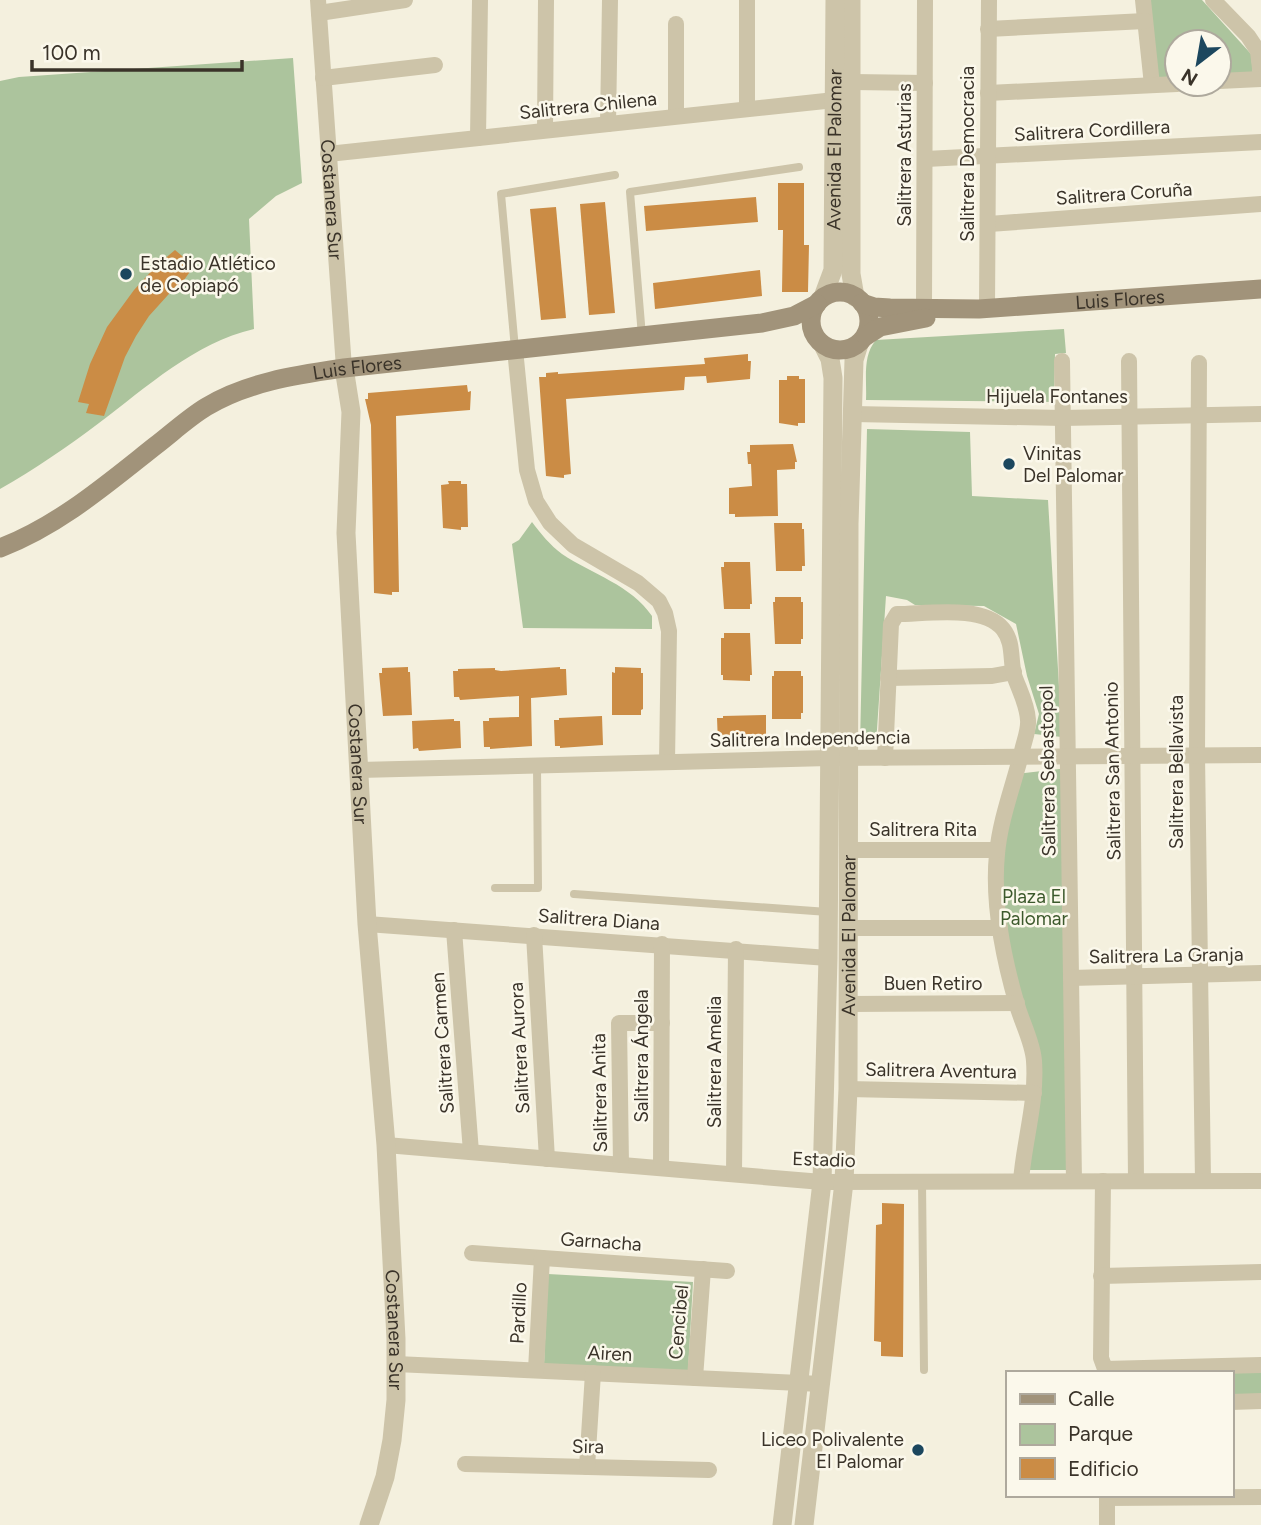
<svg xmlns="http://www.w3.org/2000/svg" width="1261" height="1525" viewBox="0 0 1261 1525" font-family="Figtree,sans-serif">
<rect width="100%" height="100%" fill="#f4f0de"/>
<g fill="#acc49d">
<path d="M1149 0H1202L1251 54 1253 74 1219 76V42H1177V79L1158 81Z"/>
<path d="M293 58 302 183 276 196 249 219 254 329C194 343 147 387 99 423 67 447 35 469 0 489V81L19 77Z"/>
<path d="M1064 329 1066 353 1055 354 1054 402 866 400C867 380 862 356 876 340Z"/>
<path d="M867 429 970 432 972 496 1048 500 1062 737 1034 734 1039 714 1027 676 1016 624 984 606 915 605 907 600 886 596 876 744 860 745Z"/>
<path d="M532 522C541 534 550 545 562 554 592 574 631 585 652 616V629L523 628 512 544 519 540Z"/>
<path d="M1068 768 1069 1170H1029L1039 1095 1008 957 1001 868 1016 774Z"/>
<path d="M548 1274 693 1282 688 1372 544 1364Z"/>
<path d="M1261 1371V1398H1231V1373Z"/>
</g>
<g fill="#cb8c45">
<path d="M778 183H804V245H809L808 292H782L783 230H778Z"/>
<path d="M756 197 758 222 646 231 644 206Z"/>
<path d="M605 202 615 313 589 315 580 204Z"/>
<path d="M556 207 566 318 541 320 530 209Z"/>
<path d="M175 250 194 266 179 287 177 285 149 316 136 336 125 357 104 416 86 413 89 404 78 402 90 364 107 327 134 290 156 266Z"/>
<path d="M760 270 762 296 655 309 653 283Z"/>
<path d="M748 354V361H751L750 379 707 383 706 376 685 377 684 390 566 399 571 474 564 475V478L546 476 539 377H546V373L558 372V374L705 364 704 358Z"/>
<path d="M787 376H799V379H805V423H798V426L779 423V380H787Z"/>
<path d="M467 385 468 392 471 391 470 410 396 416 399 592H392V595L374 593 371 425 365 399H368V393Z"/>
<path d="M793 444 797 462H795V469L777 470 778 516 735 517V514H729V488L752 486 751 464H748L747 452H750V445Z"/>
<path d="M448 481H461V484H467L468 527H461V530L443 528 441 485 449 484Z"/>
<path d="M774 523H802V529H804L805 566H802V571H776Z"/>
<path d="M724 562H750L752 604H750V609H724L721 567H724Z"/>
<path d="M775 597H801V602H803V639H801V644H775L773 602H775Z"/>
<path d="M724 633H750L752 675H750V681L723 680V675H721V638H724Z"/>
<path d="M408 667V672H410L412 715 383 716 379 673H382V668Z"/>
<path d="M560 667V669H566L567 695 531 698 532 746 490 749V747H484L483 721H489V718L519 717V696L460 700 459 697H454L453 671H458V669L495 668V670L501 671Z"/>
<path d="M615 667 641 668V673H643V709L641 710V715H612V672L615 673Z"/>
<path d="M774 671H801V676H803V713H801V719H772V676H774Z"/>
<path d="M766 715V744L723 746V744H718L717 718H723V716Z"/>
<path d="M602 716 603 745 560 748V746H555L554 720H559V718Z"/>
<path d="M454 719V721H460L461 748 419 751 418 748 413 749 412 721Z"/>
<path d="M882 1203 904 1204 903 1357 881 1356V1342L874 1341 876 1225 882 1224Z"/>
</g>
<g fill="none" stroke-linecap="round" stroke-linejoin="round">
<g stroke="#cdc4a9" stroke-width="8">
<path d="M642 336 630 192 799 167"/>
<path d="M515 349 501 194 615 175"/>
<path d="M495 888H538L537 766"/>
<path d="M574 894 828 912"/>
<path d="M922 1182 924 1370"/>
</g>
<g stroke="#cdc4a9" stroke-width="16">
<path id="s1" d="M318 0 344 368"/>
<path d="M1143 0 1152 85"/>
<path d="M1213 0 1248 36 1258 51 1261 77"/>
<path d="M319 13 405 0"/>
<path d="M988 29 1145 21"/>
<path d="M323 78 435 65"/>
<path d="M1219 81 1261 79"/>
<path d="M852 82 925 83"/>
<path d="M988 93 1177 84"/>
<path d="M747 109V0"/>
<path d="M676 116V24"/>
<path d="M608 124 610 0"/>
<path d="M545 130 546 0"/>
<path d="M478 138 480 0"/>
<path d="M328 154 844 99"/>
<path d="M926 159 1261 142"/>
<path d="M989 224 1261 204"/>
<path d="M987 308 989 0"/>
<path d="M924 309 925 0"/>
<path d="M515 349 527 470 536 501 550 523 573 545 638 583 659 601 665 613 669 631 667 762"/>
<path d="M1062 361 1074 1181"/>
<path d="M1129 361 1136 1181"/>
<path d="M1199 363 1197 755 1203 1181"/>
<path d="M853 414 1063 418 1261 414"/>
<path d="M888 678 992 676 1014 672"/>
<path d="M885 758 891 624 897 614C926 614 983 604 1003 629 1014 643 1010 659 1014 675 1019 690 1027 703 1028 720 1029 730 1024 741 1022 751 1014 784 1000 819 997 854 992 904 1003 957 1017 1005 1022 1023 1033 1043 1034 1061 1037 1102 1024 1141 1021 1181"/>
<path d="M359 770 829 758 1261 755"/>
<path d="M849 850H997"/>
<path d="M367 924 828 958"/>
<path d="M849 928H1000"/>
<path d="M454 930 471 1152"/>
<path d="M534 935 547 1159"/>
<path d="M1071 978 1261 973"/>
<path d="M849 1004 1017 1003"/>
<path d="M848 1089 1034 1093"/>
<path d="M386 1145 822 1182 1261 1181"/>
<path d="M621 1165 619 1023H662"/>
<path d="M661 1168 662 944"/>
<path d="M734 1174 736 949"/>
<path d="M1103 1181 1101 1358 1105 1369 1261 1365"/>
<path d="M472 1253 727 1271"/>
<path d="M1101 1276 1261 1272"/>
<path d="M396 1364 821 1384"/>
<path d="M536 1370 542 1258"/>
<path d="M695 1378 703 1269"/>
<path d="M1231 1402 1261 1401"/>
<path d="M465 1464 709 1470"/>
<path d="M587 1467 593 1373"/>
<path d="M1107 1495V1525"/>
<path d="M1107 1498 1261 1497"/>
</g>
<g stroke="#cdc4a9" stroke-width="19">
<path d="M851 0V274L855 297"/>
<path id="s2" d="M823 297 833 270 835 0"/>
<path id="s3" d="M344 368 351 412 346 533 367 924 386 1145 396 1339V1400L392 1440 385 1477 369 1525"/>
<path d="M782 1525 822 1182 828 958 833 378 830 359 823 345"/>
<path id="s4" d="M804 1525 844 1182 848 1089 849 524 854 360 859 344"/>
</g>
<g stroke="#a1937a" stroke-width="19">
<circle cx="840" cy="321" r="29"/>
<path id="s5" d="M862 303 874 307 890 308 979 309 1261 289"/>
<path d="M866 336 880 327 926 318"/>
<path id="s6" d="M0 548C58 526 107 484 155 446 172 433 188 418 206 407 247 382 297 375 344 368L762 323 794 316 817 304"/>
</g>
</g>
<g fill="#1c475e" stroke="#fbf8eb" stroke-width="2.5">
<circle cx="126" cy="274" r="7"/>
<circle cx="1009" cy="464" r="7"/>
<circle cx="918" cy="1450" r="7"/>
</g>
<g text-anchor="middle" stroke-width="5" stroke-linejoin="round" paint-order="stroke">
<g font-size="19" fill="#3a3329" stroke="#fbf8eb">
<text transform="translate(588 105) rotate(-6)" y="7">Salitrera Chilena</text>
<text transform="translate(1092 130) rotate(-3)" y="7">Salitrera Cordillera</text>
<text dy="7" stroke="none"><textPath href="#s2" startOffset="149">Avenida El Palomar</textPath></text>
<text transform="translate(967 154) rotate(-90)" y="7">Salitrera Democracia</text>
<text transform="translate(904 155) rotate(-90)" y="7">Salitrera Asturias</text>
<text transform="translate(1124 193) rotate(-4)" y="7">Salitrera Coruña</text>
<text dy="7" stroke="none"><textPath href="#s1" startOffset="200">Costanera Sur</textPath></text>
<text dy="7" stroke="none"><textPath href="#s5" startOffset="259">Luis Flores</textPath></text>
<text dy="7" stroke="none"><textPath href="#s6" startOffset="408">Luis Flores</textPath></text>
<text x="1057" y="403">Hijuela Fontanes</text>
<text transform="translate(810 738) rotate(-1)" y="7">Salitrera Independencia</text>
<text dy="7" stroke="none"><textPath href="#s3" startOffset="397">Costanera Sur</textPath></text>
<text transform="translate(1047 771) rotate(-91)" y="7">Salitrera Sebastopol</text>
<text transform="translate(1112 771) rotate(-91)" y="7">Salitrera San Antonio</text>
<text transform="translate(1176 772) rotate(-90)" y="7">Salitrera Bellavista</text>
<text x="923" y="836">Salitrera Rita</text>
<text transform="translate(599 919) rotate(4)" y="7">Salitrera Diana</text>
<text dy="7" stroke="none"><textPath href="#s4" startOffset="592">Avenida El Palomar</textPath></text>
<text transform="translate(1166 955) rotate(-1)" y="7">Salitrera La Granja</text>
<text x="933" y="990">Buen Retiro</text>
<text transform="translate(442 1043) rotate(-94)" y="7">Salitrera Carmen</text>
<text transform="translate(519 1048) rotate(-93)" y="7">Salitrera Aurora</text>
<text transform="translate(641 1056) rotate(-90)" y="7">Salitrera Ángela</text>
<text transform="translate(714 1062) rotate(-90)" y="7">Salitrera Amelia</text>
<text transform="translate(941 1070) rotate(1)" y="7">Salitrera Aventura</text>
<text transform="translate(599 1093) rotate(-91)" y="7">Salitrera Anita</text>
<text transform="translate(824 1159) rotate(2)" y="7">Estadio</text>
<text transform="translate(601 1241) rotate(4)" y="7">Garnacha</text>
<text transform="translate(518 1313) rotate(-87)" y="7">Pardillo</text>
<text transform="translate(678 1322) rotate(-85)" y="7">Cencibel</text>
<text dy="7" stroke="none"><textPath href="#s3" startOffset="964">Costanera Sur</textPath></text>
<text transform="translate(610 1353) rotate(3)" y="7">Airen</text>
<text transform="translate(588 1446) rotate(1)" y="7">Sira</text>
</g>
<g font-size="19" fill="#3a3329" stroke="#fbf8eb" text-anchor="start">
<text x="140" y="270">Estadio Atlético<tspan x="140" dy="22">de Copiapó</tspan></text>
<text x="1023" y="460">Vinitas<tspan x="1023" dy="22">Del Palomar</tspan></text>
<text x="904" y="1446" text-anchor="end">Liceo Polivalente<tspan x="904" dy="22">El Palomar</tspan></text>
</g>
<g font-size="19" fill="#3c592c" stroke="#fbf8eb">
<text x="1034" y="903">Plaza El<tspan x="1034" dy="22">Palomar</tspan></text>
</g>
</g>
<rect x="1006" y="1371" width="228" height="126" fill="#fbf8eb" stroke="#aea99d" stroke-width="2"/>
<rect x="1020" y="1394" width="35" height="10" fill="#a1937a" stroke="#aea99d" stroke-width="2"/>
<text x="1068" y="1406" font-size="21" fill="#3a3329">Calle</text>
<rect x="1020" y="1424" width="35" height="21" fill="#acc49d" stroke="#aea99d" stroke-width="2"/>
<text x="1068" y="1441" font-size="21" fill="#3a3329">Parque</text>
<rect x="1020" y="1458" width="35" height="21" fill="#cb8c45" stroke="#aea99d" stroke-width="2"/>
<text x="1068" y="1476" font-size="21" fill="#3a3329">Edificio</text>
<g transform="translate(1198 63) rotate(211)"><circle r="33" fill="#fbf8eb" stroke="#aea99d" stroke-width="2"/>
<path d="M0-5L12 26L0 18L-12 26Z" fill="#1c475e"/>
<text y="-10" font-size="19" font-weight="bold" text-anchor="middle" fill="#3a3329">N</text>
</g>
<path d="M32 60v10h210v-10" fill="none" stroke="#3a3329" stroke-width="3.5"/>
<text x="42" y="60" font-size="21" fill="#3a3329" stroke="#fbf8eb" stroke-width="5" paint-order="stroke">100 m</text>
</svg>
